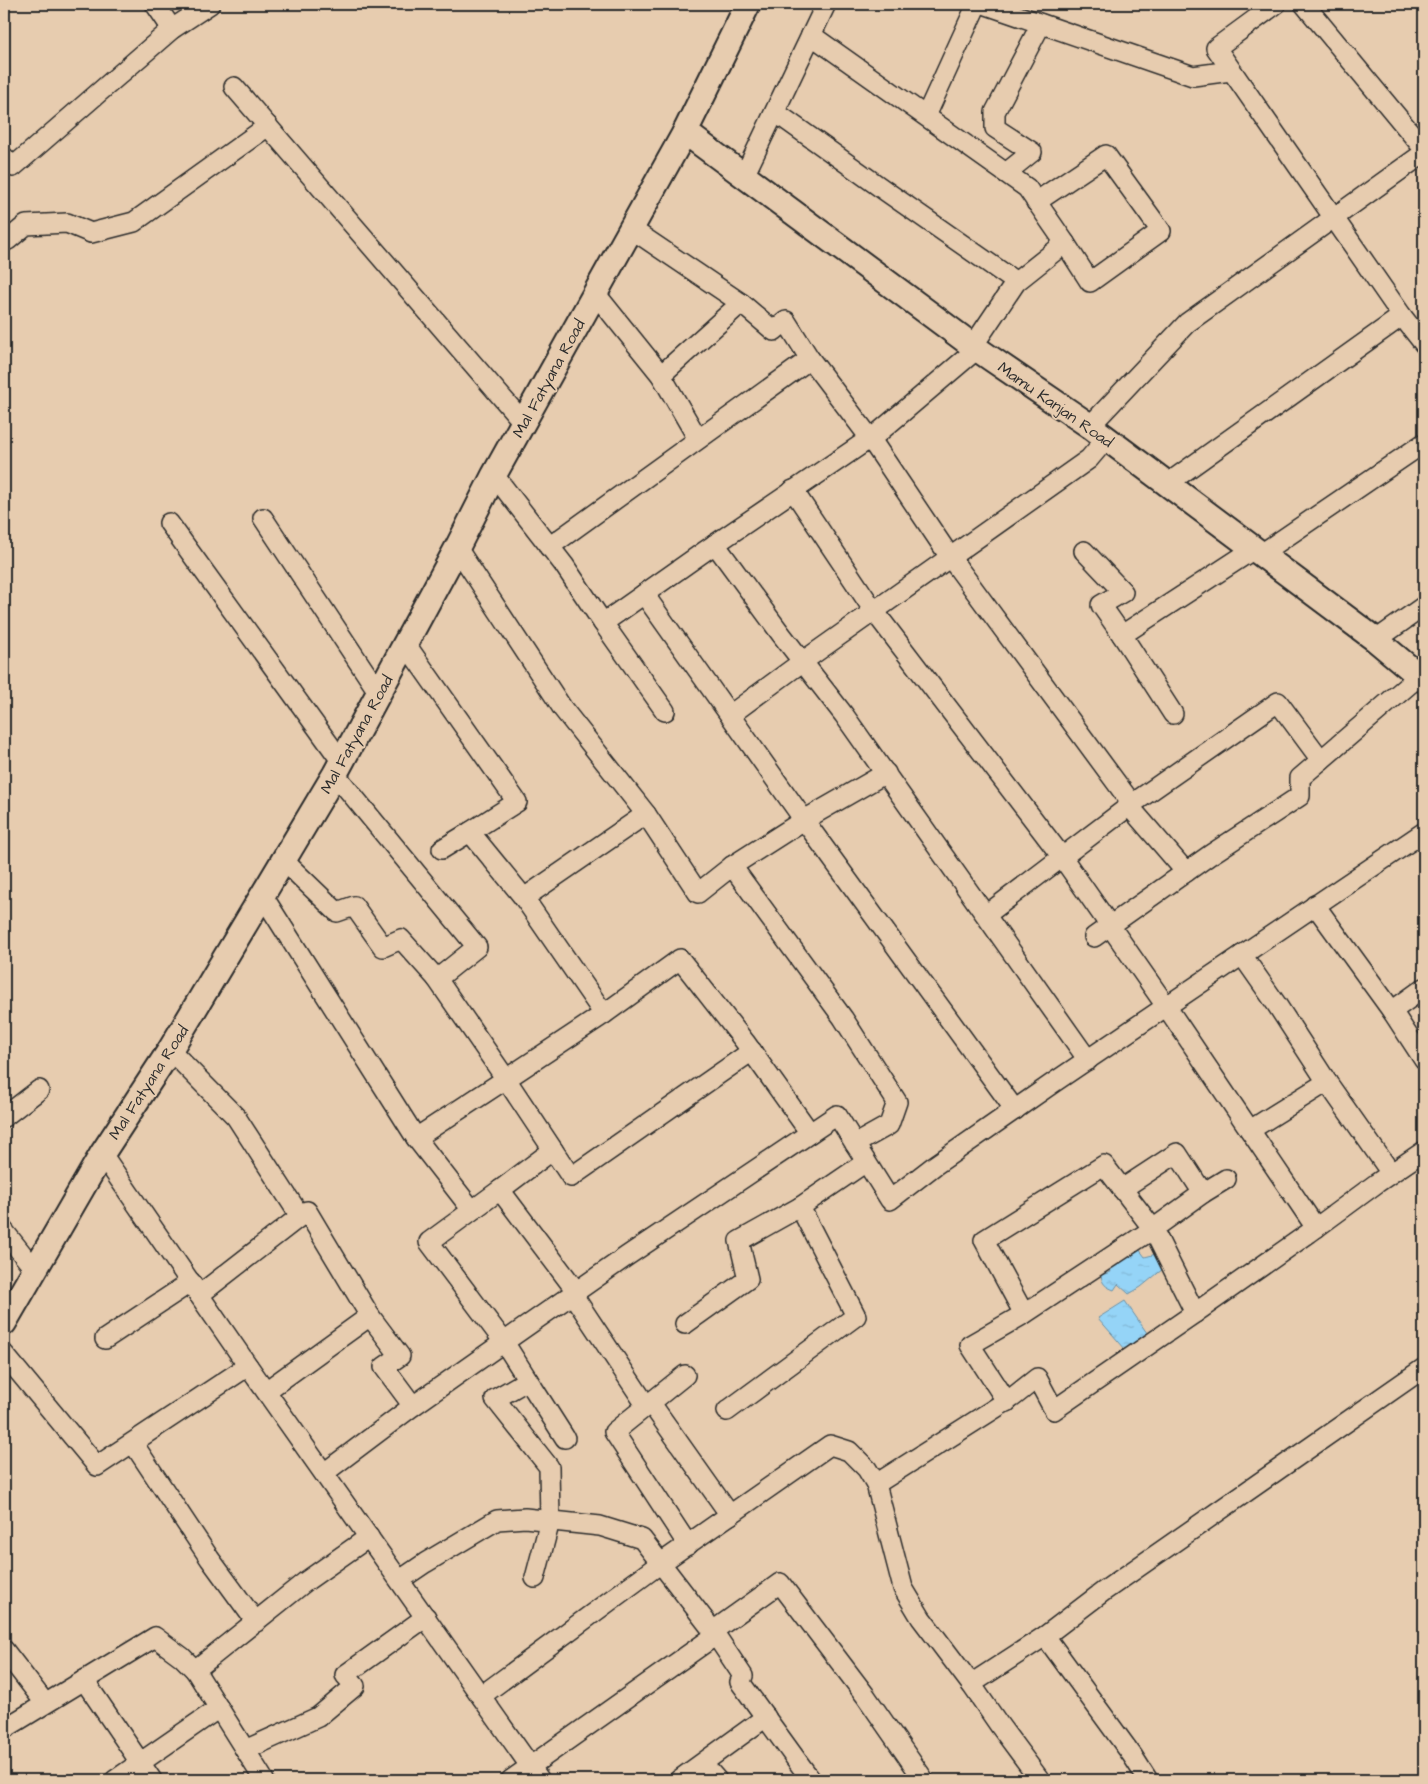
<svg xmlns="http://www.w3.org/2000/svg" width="1428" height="1784" viewBox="0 0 1428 1784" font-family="'Architects Daughter',sans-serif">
<defs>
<pattern id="water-ripples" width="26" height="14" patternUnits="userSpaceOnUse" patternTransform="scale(1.25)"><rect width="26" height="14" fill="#95d4f7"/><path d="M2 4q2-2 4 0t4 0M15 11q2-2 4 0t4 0" fill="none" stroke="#81b6d4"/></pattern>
</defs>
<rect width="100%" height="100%" fill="#e7ccaf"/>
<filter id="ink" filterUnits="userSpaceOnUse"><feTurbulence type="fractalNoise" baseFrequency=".02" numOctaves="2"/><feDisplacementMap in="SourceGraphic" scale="10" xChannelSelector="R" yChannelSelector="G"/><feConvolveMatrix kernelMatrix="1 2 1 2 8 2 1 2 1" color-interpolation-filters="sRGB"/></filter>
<g filter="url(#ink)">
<g fill="url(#water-ripples)" stroke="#6b90a5">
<path d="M1139 1249 1145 1257 1156 1254 1163 1269 1141 1287 1129 1294 1118 1284 1114 1290C1106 1287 1102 1284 1101 1275L1111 1272 1107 1259Z"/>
<path d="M1125 1301 1147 1333 1125 1349 1098 1318Z"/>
</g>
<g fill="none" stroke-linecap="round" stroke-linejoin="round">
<g stroke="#2b2b2b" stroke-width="22">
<g id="minor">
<path d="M155 4 172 29"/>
<path d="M984 4 1193 76 1231 71"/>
<path d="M1276 4 1216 48 1402 316 1424 344"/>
<path d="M1304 4 1424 149"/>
<path d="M811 35 1027 188 1065 243 1016 282 973 346"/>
<path d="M234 87 523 422"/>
<path d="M775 112 887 192 1016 282"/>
<path d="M926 116 977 4"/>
<path d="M4 157 13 167 172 29 210 4"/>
<path d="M1006 173 1032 152 995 128V112L1041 24"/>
<path d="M744 176 826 4"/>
<path d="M1036 202 1106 155 1161 231 1090 282 1065 243"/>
<path d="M630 228 741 303 661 375"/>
<path d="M4 241 8 240 26 225 67 223 91 233 134 222 268 126"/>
<path d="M595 293 661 375 698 439"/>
<path d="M741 303 774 331 786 321 810 359 870 438 950 557 1132 804"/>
<path d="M1090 426 1187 323 1424 153"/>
<path d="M494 475 564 565 603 623"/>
<path d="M1167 484 1402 316"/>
<path d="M793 490 874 611 1062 857 1166 1006 1316 1228"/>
<path d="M263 518 379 693"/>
<path d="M169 523 342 762"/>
<path d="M715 544 781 634 844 715 1088 1060"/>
<path d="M549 547 810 359"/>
<path d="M457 548 563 709 646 814 698 893 732 866 804 820 644 594"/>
<path d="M1084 551 1123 592 1101 605 1122 635"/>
<path d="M1261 554 1424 443"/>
<path d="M1376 640 1424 606"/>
<path d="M405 643 517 802 470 832 524 898"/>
<path d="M665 711 603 623 705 551 878 433 977 349"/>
<path d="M1173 714 1122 635 1254 549"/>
<path d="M730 715 802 662 1089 459 1106 439"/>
<path d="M886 773 804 820 1015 1110"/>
<path d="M1129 806 1186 872"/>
<path d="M646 814 524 898 604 1014 680 959 745 1042 810 1133"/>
<path d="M442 849 470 832"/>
<path d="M284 861 337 912 354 906 383 947 401 939 437 979 477 947 335 774"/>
<path d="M732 866 843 1018 897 1102 889 1125 855 1144"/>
<path d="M263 896 416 1138 506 1079 571 1177 752 1051"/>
<path d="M1315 905 1392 1011 1424 1060"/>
<path d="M986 915 1132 804 1278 702 1321 760"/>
<path d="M1094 937 1210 855 1300 796V778L1419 676"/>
<path d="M1242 955 1277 1005 1327 1082 1250 1130"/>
<path d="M437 979 506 1079 604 1014"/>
<path d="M1392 1011 1424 988"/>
<path d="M170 1050 236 1117 300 1216"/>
<path d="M1327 1082 1391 1173"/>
<path d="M4 1117 39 1090"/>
<path d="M416 1138 472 1210"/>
<path d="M102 1154 248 1366 540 1780"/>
<path d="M1104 1165 1153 1229 1024 1314 984 1240Z"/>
<path d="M1122 1189 1177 1153 1203 1193"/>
<path d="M500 1190 553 1150"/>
<path d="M800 1207 866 1162"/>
<path d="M4 1231 35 1270"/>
<path d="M199 1295 307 1211 370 1316 266 1391"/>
<path d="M573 1295 646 1405"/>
<path d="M1195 1313 1309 1233 1377 1183 1424 1151"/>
<path d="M370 1316 400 1356 384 1367 413 1406"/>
<path d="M685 1324 748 1279 739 1241 800 1207 856 1316 727 1411"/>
<path d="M105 1339 191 1282"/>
<path d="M4 1354 97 1466 248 1366"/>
<path d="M685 1375 614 1432 688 1545"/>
<path d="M528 1380 565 1438"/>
<path d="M650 1402 730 1515"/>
<path d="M1007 1402 970 1345 1024 1314"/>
<path d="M133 1443 210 1559 256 1622"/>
<path d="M324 1473 413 1406 504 1342 627 1256 837 1115 890 1200 934 1166 1053 1083 1424 832"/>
<path d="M535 1578 550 1521 549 1467 495 1399 528 1380 504 1342 429 1242 500 1190 577 1292"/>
<path d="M400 1580 425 1563 497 1520 525 1518 600 1526 642 1539 713 1631 743 1676 740 1682 811 1780"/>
<path d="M713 1631 780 1583 865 1695 924 1780"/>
<path d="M4 1650 45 1703"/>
<path d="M195 1670 264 1780"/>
<path d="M84 1680 152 1780"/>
<path d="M971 1684 921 1618 903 1588 876 1484 1013 1397 1037 1378 1054 1410 1195 1313 1153 1229 1203 1193 1226 1179"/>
<path d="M481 1696 661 1563 830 1445 849 1451 867 1469 876 1484"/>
<path d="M4 1729 155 1637 182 1657 195 1670 305 1582 369 1537"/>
<path d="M245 1750 318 1717 355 1686 345 1675 426 1617"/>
<path d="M703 1764 717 1780"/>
<path d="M115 1780 219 1708"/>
<path d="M511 1780 716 1635"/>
<path d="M679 1780 766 1717"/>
<path d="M1040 1780 1000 1726 971 1684 1045 1636"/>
<path d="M1148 1780 1132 1755 1045 1636 1104 1591 1424 1368"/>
</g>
</g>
<g stroke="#2b2b2b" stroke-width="28">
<g id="major">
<path d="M685 132 977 349 1090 426 1376 640 1424 680"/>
<path d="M4 1323 102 1154 170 1050 335 774 457 548 494 475 685 132 748 4"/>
</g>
</g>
<use href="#minor" stroke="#e7ccaf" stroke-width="19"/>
<use href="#major" stroke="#e7ccaf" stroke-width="24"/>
</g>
</g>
<g text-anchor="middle" stroke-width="4" stroke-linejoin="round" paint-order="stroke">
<g font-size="16" fill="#2b2b2b" stroke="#e7ccaf">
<text transform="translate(548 378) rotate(-61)" y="6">Mal Fatyana Road</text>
<text transform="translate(1056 404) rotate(35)" y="6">Mamu Kanjan Road</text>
<text transform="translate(356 734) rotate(-61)" y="6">Mal Fatyana Road</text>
<text transform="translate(148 1082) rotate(-57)" y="6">Mal Fatyana Road</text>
</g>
</g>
<rect width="1428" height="1784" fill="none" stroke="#e7ccaf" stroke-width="20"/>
<rect x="10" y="10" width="1408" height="1764" fill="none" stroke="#2b2b2b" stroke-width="2" filter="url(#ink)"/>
</svg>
